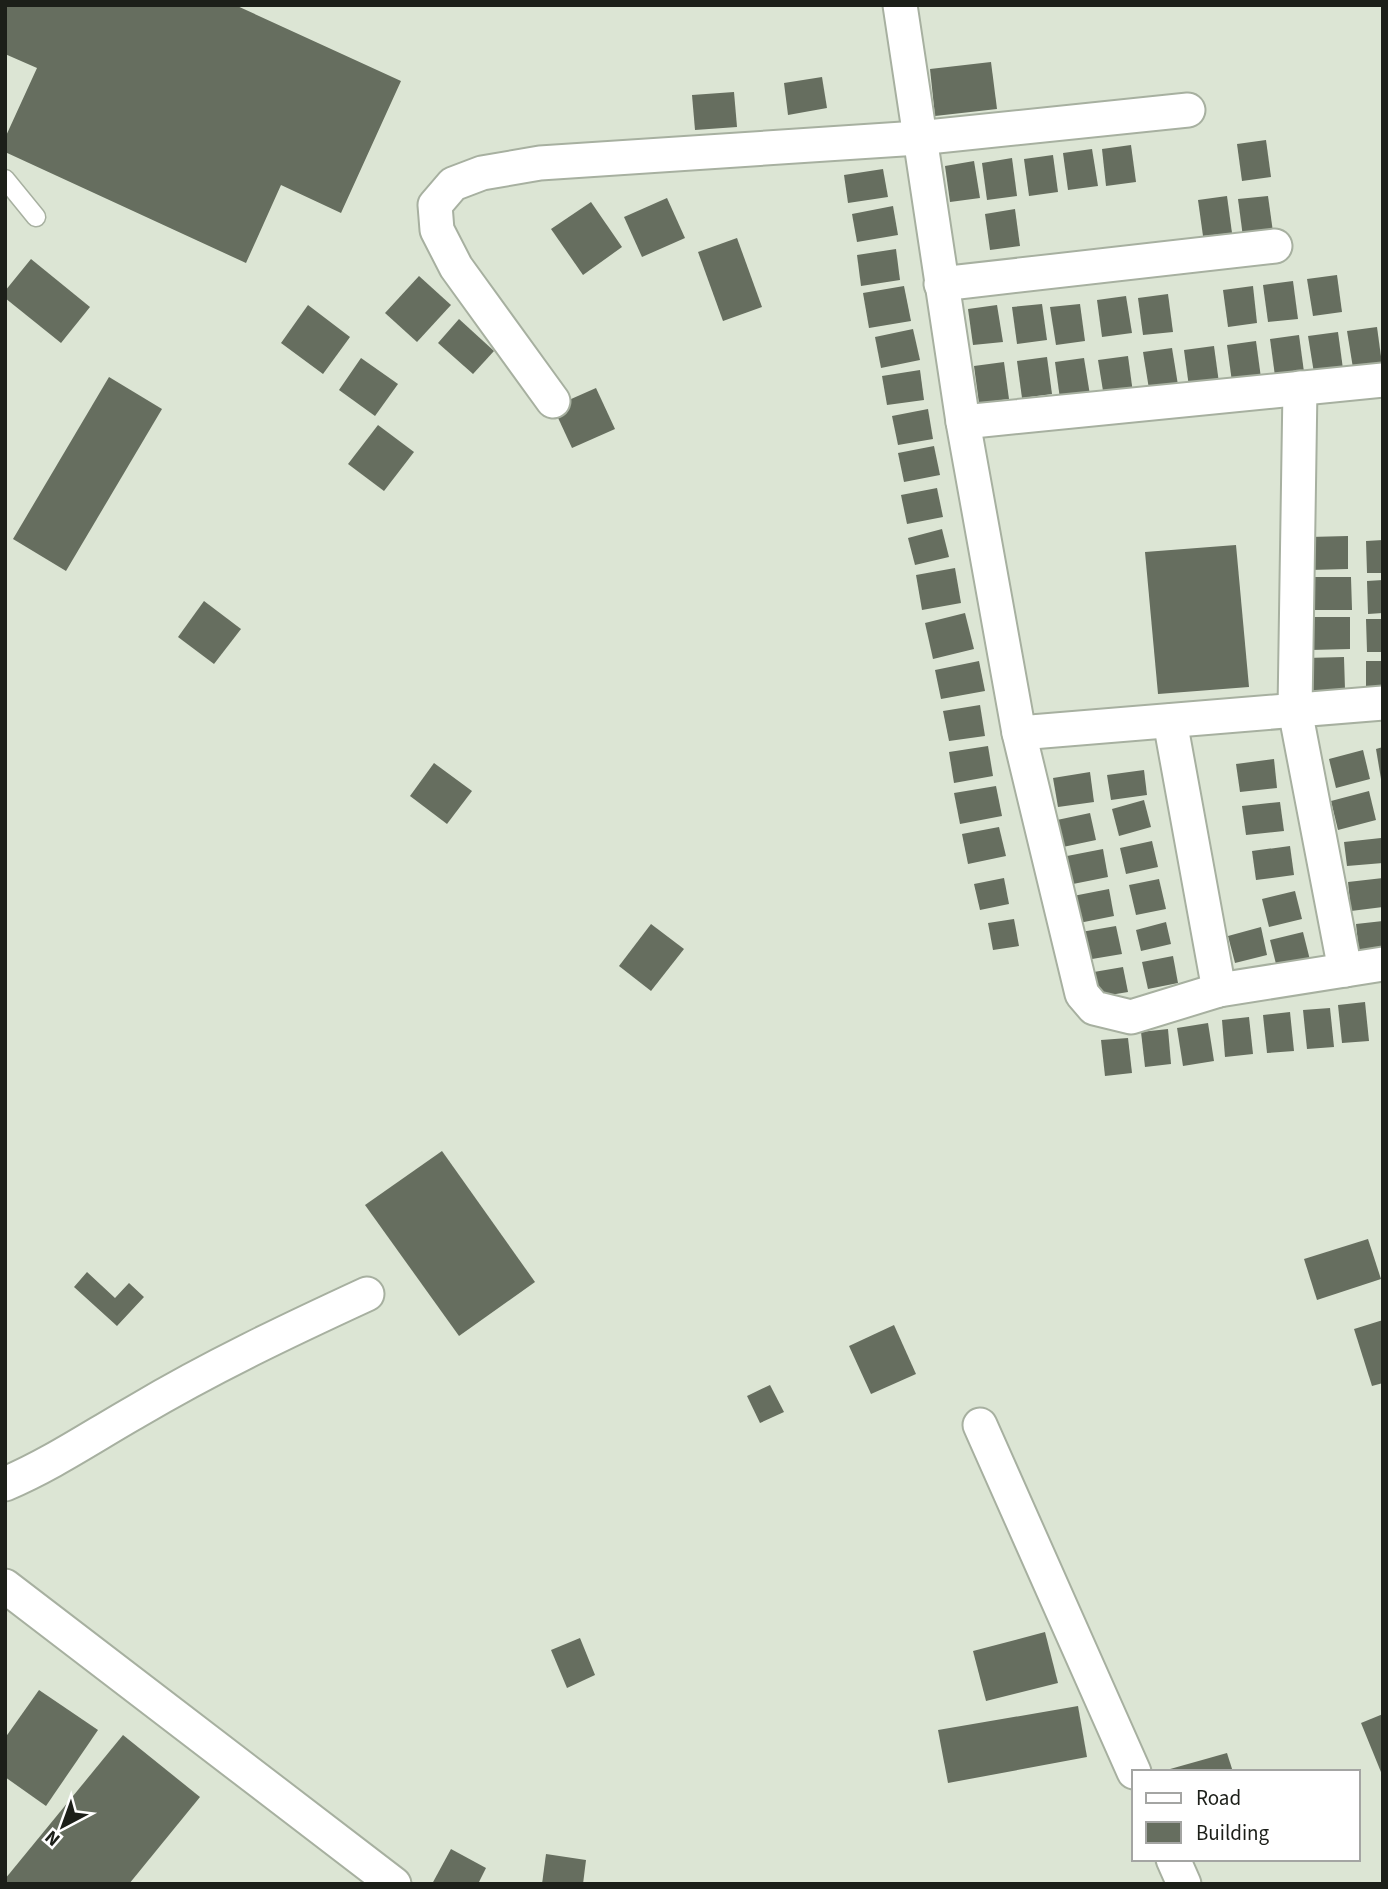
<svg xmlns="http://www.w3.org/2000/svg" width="1388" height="1889" viewBox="0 0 1388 1889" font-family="'Source Sans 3',sans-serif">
<rect width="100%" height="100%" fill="#dce5d4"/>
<g fill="#666e5f">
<path d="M5 5H235L401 81 341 213 281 185 246 263 5 152V138L37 68 5 54Z"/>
<path d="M991 62 997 109 935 116 930 69Z"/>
<path d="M822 77 827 108 788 115 784 83Z"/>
<path d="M734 92 737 127 695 130 692 95Z"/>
<path d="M1266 140 1271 177 1242 181 1237 144Z"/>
<path d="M1131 145 1136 182 1106 186 1102 149Z"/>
<path d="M1092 149 1098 186 1068 190 1063 153Z"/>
<path d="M1053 155 1058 192 1029 196 1024 159Z"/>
<path d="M1012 158 1017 196 987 200 982 163Z"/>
<path d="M974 161 980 198 950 202 945 166Z"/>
<path d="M883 169 888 197 848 203 844 175Z"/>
<path d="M1227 196 1232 233 1203 236 1198 200Z"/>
<path d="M1268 196 1273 232 1243 237 1238 199Z"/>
<path d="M667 198 685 238 642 257 624 217Z"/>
<path d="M591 202 622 247 583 275 551 229Z"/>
<path d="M893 206 898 235 857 242 852 214Z"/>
<path d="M1015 209 1020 246 990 250 985 214Z"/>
<path d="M737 238 762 307 723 321 698 252Z"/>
<path d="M896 249 900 280 861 286 857 255Z"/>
<path d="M31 259 90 307 61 343 5 298V291Z"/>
<path d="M1337 275 1342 312 1313 316 1307 279Z"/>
<path d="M419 276 451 305 417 342 385 313Z"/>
<path d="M1293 281 1298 319 1268 322 1263 285Z"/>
<path d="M904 286 911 321 869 328 863 293Z"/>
<path d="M1253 286 1257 323 1228 327 1223 290Z"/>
<path d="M1168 294 1173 332 1143 335 1138 298Z"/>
<path d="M1126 296 1132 333 1102 337 1097 300Z"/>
<path d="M1042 304 1047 340 1017 344 1012 307Z"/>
<path d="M1080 304 1085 341 1056 345 1050 307Z"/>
<path d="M308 305 350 337 323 374 281 343Z"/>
<path d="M997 305 1003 342 973 345 968 309Z"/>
<path d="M459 319 494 351 473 374 438 343Z"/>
<path d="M1377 327 1382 364 1353 368 1347 331Z"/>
<path d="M913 329 920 360 881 368 875 337Z"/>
<path d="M1338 332 1343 369 1314 373 1308 336Z"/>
<path d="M1299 335 1304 372 1275 376 1270 339Z"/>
<path d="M1256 341 1261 378 1232 382 1227 345Z"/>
<path d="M1214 346 1219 383 1189 387 1184 350Z"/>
<path d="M1172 348 1178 385 1149 389 1143 352Z"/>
<path d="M1128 356 1133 393 1104 397 1098 360Z"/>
<path d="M1047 357 1052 394 1022 398 1017 361Z"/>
<path d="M361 358 398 384 375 416 339 390Z"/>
<path d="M1084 358 1090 395 1060 399 1055 362Z"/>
<path d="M1004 362 1009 399 979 403 974 366Z"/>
<path d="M920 370 924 400 887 405 882 376Z"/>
<path d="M109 377 162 409 66 571 13 539Z"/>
<path d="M596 388 615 429 572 448 553 407Z"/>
<path d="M928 409 933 439 898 445 892 416Z"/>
<path d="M378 425 414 452 384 491 348 464Z"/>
<path d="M934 446 940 475 904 482 898 453Z"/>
<path d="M937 488 943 517 907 524 901 495Z"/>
<path d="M942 529 949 557 915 565 908 538Z"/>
<path d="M1348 536V569L1310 570 1309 537Z"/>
<path d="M1383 540V573H1367L1366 541Z"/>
<path d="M1236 545 1249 687 1158 694 1145 552Z"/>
<path d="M955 568 961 603 922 610 916 575Z"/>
<path d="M1313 577H1351L1352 610H1313Z"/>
<path d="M1383 580V613L1368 614 1367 581Z"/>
<path d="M204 601 241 629 214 664 178 637Z"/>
<path d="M965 613 974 649 933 659 925 623Z"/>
<path d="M1310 617H1350V649L1311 650Z"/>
<path d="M1366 619H1383V652H1367Z"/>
<path d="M1344 657 1345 690 1306 691 1305 658Z"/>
<path d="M979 661 985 691 941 699 935 670Z"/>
<rect x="1366" y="661" width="17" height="33"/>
<path d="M980 705 985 736 949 741 943 711Z"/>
<path d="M988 746 993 776 954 783 949 752Z"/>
<path d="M1383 747V779H1381L1376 749Z"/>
<path d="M1363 750 1370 779 1336 788 1329 759Z"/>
<path d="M1274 759 1277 788 1240 792 1236 764Z"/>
<path d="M434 763 472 791 447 824 410 796Z"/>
<path d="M1144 770 1147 795 1111 800 1107 775Z"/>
<path d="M1090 772 1094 802 1058 807 1053 778Z"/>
<path d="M996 786 1002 816 960 824 954 793Z"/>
<path d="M1369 791 1376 820 1338 830 1331 801Z"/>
<path d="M1144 800 1151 827 1119 836 1112 809Z"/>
<path d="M1280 802 1284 831 1246 835 1242 806Z"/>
<path d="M1090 813 1096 840 1063 847 1057 820Z"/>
<path d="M999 827 1006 856 968 864 962 834Z"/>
<path d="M1381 838 1383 863 1347 866 1344 842Z"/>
<path d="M1152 841 1158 867 1126 874 1120 848Z"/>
<path d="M1290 846 1294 875 1256 880 1252 851Z"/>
<path d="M1103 849 1108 877 1073 884 1067 856Z"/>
<path d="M1004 878 1009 904 980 910 974 884Z"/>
<path d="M1383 878V907L1351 911 1348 882Z"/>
<path d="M1159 879 1166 909 1136 915 1129 885Z"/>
<path d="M1109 889 1114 916 1079 923 1073 896Z"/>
<path d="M1295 891 1302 919 1269 927 1262 899Z"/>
<path d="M1014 919 1019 946 993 950 988 923Z"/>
<path d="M1383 921V950L1359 952 1356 924Z"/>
<path d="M1166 922 1171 944 1141 951 1136 930Z"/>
<path d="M651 924 684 949 651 991 619 966Z"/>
<path d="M1116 926 1122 954 1086 960 1081 932Z"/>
<path d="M1261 927 1267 955 1235 963 1228 936Z"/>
<path d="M1303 932 1310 960 1277 968 1270 940Z"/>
<path d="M1173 956 1178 983 1148 989 1142 962Z"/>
<path d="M1123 967 1128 992 1092 998 1088 973Z"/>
<path d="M1365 1002 1369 1041 1342 1043 1338 1005Z"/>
<path d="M1330 1008 1334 1047 1307 1049 1303 1010Z"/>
<path d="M1290 1012 1294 1051 1267 1053 1263 1015Z"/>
<path d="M1249 1017 1253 1054 1225 1057 1222 1020Z"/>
<path d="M1208 1023 1214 1061 1183 1066 1177 1028Z"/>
<path d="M1168 1029 1171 1064 1145 1067 1141 1032Z"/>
<path d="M1128 1038 1132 1073 1105 1076 1101 1040Z"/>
<path d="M442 1151 535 1282 459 1336 365 1205Z"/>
<path d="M1368 1239 1381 1279 1317 1300 1304 1259Z"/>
<path d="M87 1272 115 1298 129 1283 144 1297 117 1326 74 1287Z"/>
<path d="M1383 1320V1383L1372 1386 1354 1329Z"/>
<path d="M894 1325 916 1374 871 1394 849 1346Z"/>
<path d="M770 1385 784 1412 760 1423 747 1396Z"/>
<path d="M1045 1632 1058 1683 986 1701 973 1651Z"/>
<path d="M580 1638 595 1675 567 1688 551 1650Z"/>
<path d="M39 1690 98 1730 46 1806 5 1777V1738Z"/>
<path d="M1078 1706 1087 1757 948 1783 938 1730Z"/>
<path d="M1383 1714V1777L1361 1723Z"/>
<path d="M123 1735 200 1797 129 1884H5V1879Z"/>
<path d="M1227 1753 1233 1772H1163V1771Z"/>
<path d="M451 1849 486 1868 478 1884H432Z"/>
<path d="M546 1854 586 1860 583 1884H542Z"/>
</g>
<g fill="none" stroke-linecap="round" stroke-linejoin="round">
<g stroke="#a7b0a0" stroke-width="21">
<path id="lane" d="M5 179 36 217"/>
</g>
<g stroke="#a7b0a0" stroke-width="37">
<g id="street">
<path d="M900 5 963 422 1019 733 1082 994 1094 1008 1131 1017 1219 990 1383 964"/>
<path d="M941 284 1275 246"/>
<path d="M1300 388 1295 710 1345 970"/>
<path d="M553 401 456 267 437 230 435 205 453 184 482 173 540 163 918 138 1188 110"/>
<path d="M963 422 1383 380"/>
<path d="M1170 721 1219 990"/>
<path d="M1019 733 1383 703"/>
<path d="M980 1425 1134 1772"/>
<path d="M5 1484C52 1464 93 1436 137 1411 211 1367 289 1330 367 1294"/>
<path d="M5 1586 394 1884"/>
<path d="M1173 1859 1184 1884"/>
</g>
</g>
<use href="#lane" stroke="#fff" stroke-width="18"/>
<use href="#street" stroke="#fff" stroke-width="33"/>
</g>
<rect width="1388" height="1889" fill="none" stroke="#1c1f19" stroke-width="14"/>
<rect x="1132" y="1770" width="228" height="91" fill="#ffffff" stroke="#a4a5a3" stroke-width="2"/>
<rect x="1146" y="1793" width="35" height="10" fill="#ffffff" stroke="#a4a5a3" stroke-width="2"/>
<text x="1196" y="1805" font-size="21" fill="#1c1f19">Road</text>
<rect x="1146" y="1822" width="35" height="21" fill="#666e5f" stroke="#a4a5a3" stroke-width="2"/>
<text x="1196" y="1840" font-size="21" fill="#1c1f19">Building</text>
<g transform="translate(63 1826) rotate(221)" stroke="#ffffff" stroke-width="5" paint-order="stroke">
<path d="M0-5L12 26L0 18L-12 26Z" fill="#1c1f19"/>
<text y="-10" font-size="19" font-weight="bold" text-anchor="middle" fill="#1c1f19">N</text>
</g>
</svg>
